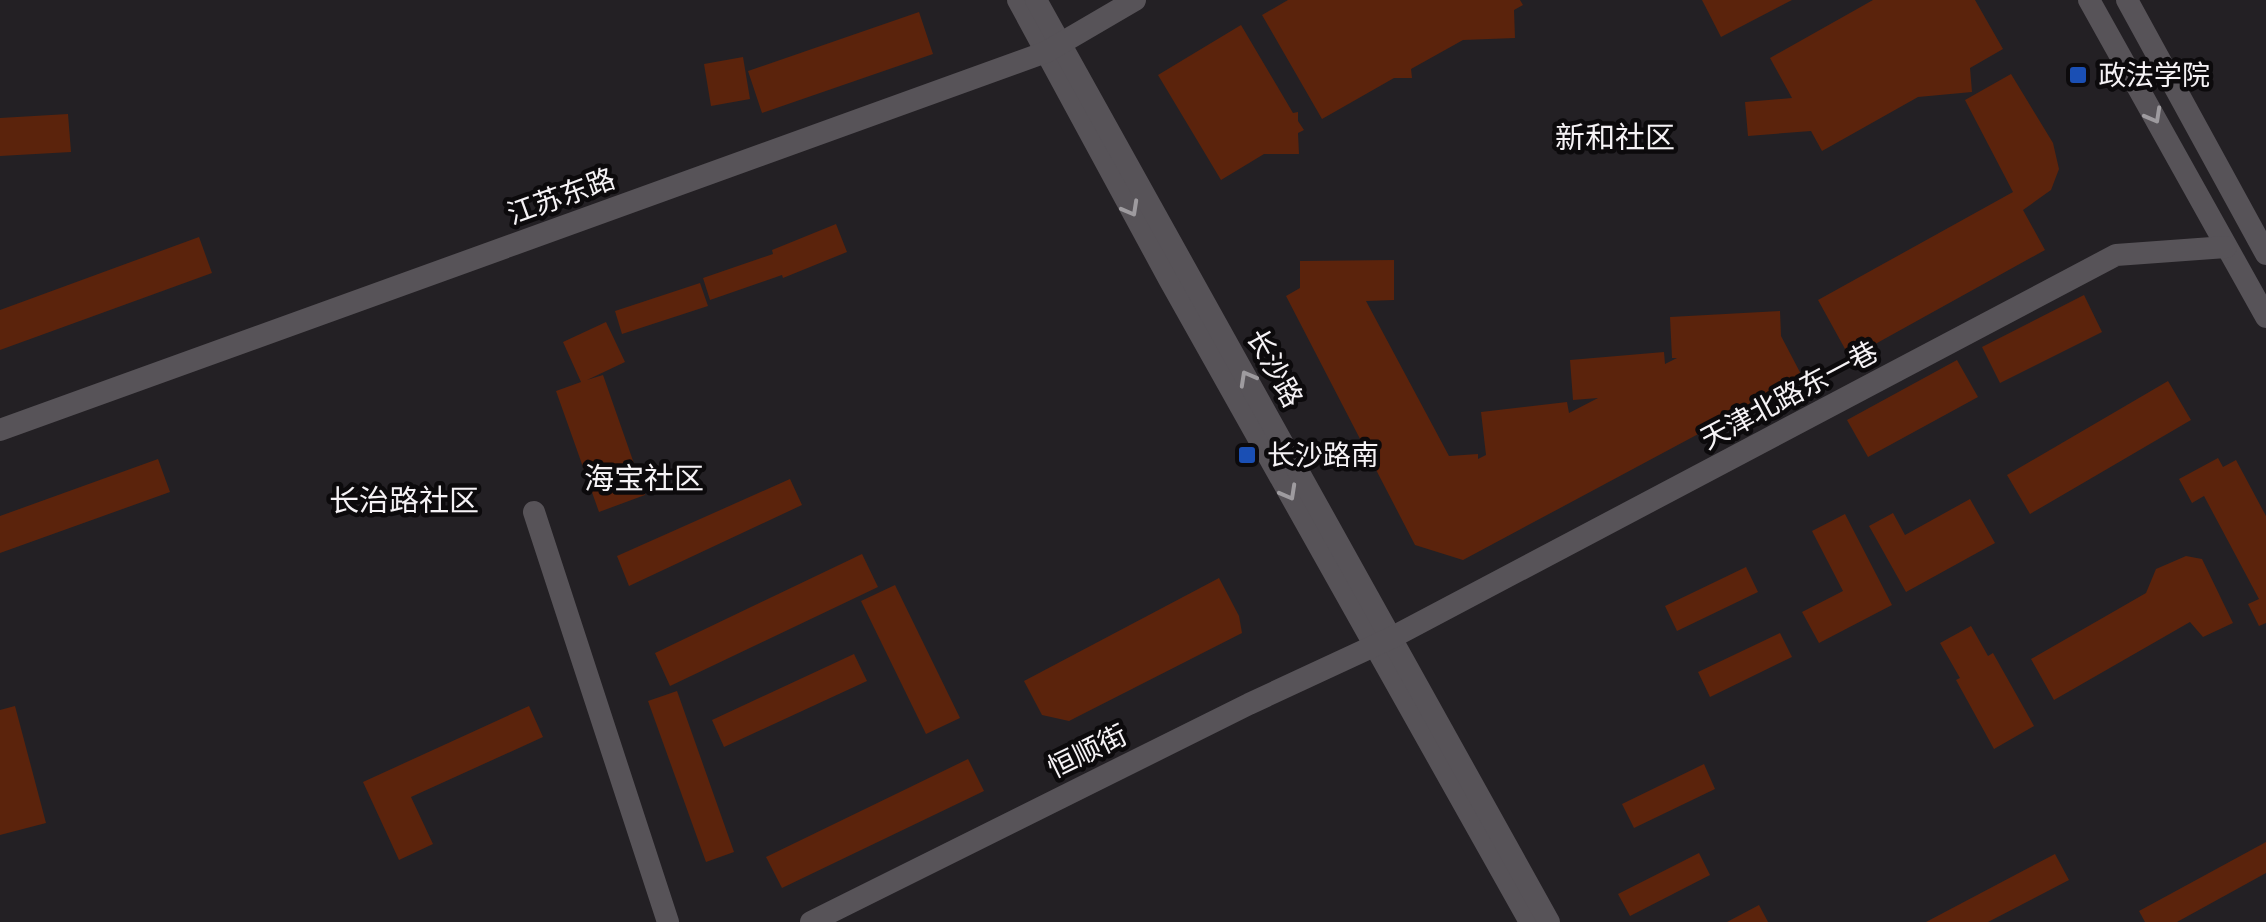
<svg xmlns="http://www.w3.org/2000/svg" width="2266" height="922" viewBox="0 0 2266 922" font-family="'PT Sans Narrow','Noto Sans SC',sans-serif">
<rect width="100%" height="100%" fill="#232024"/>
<g fill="#5b230c">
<path d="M1288 0H1520L1523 5 1514 10 1515 38 1463 40 1411 69 1412 78H1394L1322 119 1262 15Z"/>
<path d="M1702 0H1792L1721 37Z"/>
<path d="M1873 0H1975L2003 49 1970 68 1972 92 1918 97 1822 151 1811 131 1748 136 1745 102 1792 98 1770 58Z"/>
<path d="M919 12 933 54 762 113 748 71Z"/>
<path d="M1241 25 1293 113 1298 112V121L1304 130 1298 133 1299 154H1264L1221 180 1158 75Z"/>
<path d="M743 57 750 99 711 106 704 64Z"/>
<path d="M2011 74 2053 143 2059 169 2051 190 2023 210 2045 250 1850 358 1818 300 2013 192 1965 100Z"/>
<path d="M68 114 71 152 0 156V118Z"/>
<path d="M836 224 847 252 783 278 782 275 710 300 703 278 773 254 772 250Z"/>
<path d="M199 237 212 273 0 350V310Z"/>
<path d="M1394 260V300L1366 301 1449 456 1478 454V459L1486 455 1481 412 1567 402 1569 413 1598 398 1573 400 1570 360 1664 352 1665 364 1677 358H1672L1670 317 1780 311 1781 336 1803 378 1463 560 1415 545 1286 296 1300 288V261Z"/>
<path d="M700 283 708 306 622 334 615 311Z"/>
<path d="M2084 295 2102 332 2000 383 1982 347Z"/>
<path d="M606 322 625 362 587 380 603 375 645 495 599 512 556 391 581 382 563 342Z"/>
<path d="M1957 360 1978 397 1868 457 1847 420Z"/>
<path d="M2168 381 2191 420 2030 514 2007 475Z"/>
<path d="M2218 458 2223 467 2236 460 2266 516V623L2259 626 2248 604 2259 599 2204 496 2192 503 2179 479Z"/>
<path d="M158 459 170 492 0 553V516Z"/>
<path d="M790 479 802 505 629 586 617 556Z"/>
<path d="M1970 499 1995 543 1906 592 1869 526 1893 513 1905 535Z"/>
<path d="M1845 514 1892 605 1819 643 1802 612 1843 591 1812 531Z"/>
<path d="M862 554 878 587 670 686 655 653Z"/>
<path d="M2186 556 2202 559 2233 623 2203 637 2190 622 2054 700 2031 659 2146 593 2156 569Z"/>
<path d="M1746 567 1758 592 1677 631 1665 606Z"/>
<path d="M1219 578 1239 616 1242 633 1069 721 1042 715 1024 681Z"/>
<path d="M895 585 960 718 926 734 861 601Z"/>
<path d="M1971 626 1988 656 1993 653 2034 726 1994 749 1956 680 1960 678 1940 643Z"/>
<path d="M1780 633 1792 657 1710 697 1698 672Z"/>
<path d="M854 654 867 681 724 747 712 720Z"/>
<path d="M677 691 734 852 706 862 648 701Z"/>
<path d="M15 706 46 823 0 835V710Z"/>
<path d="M529 706 543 737 411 797 433 844 399 860 363 782Z"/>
<path d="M968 759 984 791 782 888 766 857Z"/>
<path d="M1704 764 1715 789 1634 828 1622 804Z"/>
<path d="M2266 842V873L2177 922H2145L2139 911Z"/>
<path d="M1699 853 1710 875 1630 916 1618 894Z"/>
<path d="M2055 854 2069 880 1988 922H1926Z"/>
<path d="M1759 905 1768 922H1727Z"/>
</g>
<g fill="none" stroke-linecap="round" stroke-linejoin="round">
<g stroke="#575358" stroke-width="22">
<path d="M1018 0 1169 279 1530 922"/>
<path d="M1036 0 1549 922"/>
<path d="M2089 0 2266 317"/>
<path d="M2127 0 2266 254"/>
<path d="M0 430 1046 52 1135 0"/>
<path d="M534 512 668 922"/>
<path d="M811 922 1249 704 1391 638 2116 255 2226 247"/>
</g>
</g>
<defs><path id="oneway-chevron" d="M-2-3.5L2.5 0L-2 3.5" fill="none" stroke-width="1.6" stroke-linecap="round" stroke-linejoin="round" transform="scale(2.5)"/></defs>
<g stroke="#9e9b9f">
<use href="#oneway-chevron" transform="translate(2154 116) rotate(61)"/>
<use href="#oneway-chevron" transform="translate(1131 209) rotate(61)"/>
<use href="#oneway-chevron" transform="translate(1247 378) rotate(-119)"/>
<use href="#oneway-chevron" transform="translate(1289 493) rotate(61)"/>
</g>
<g fill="#1a4fb4" stroke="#0c0a0c" stroke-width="4">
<rect x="2068" y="65" width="20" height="20" rx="5"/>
<rect x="1237" y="445" width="20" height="20" rx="5"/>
</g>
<g text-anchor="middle" stroke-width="9" stroke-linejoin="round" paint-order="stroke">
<g font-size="28" fill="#f5f2f5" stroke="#0c0a0c" text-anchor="start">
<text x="2098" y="85">政法学院</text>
<text x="1267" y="465">长沙路南</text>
</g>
<g font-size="28" fill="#f5f2f5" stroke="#0c0a0c">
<text transform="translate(561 196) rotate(-20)" y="10">江苏东路</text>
<text transform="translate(1275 368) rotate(61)" y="10">长沙路</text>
<text transform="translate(1789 395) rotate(-28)" y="10">天津北路东一巷</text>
<text transform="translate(1087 751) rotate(-26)" y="10">恒顺街</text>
</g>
<g font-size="30" fill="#f5f2f5" stroke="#0c0a0c">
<text x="1615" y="148">新和社区</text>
<text x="644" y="489">海宝社区</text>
<text x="404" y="511">长治路社区</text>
</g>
</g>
</svg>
